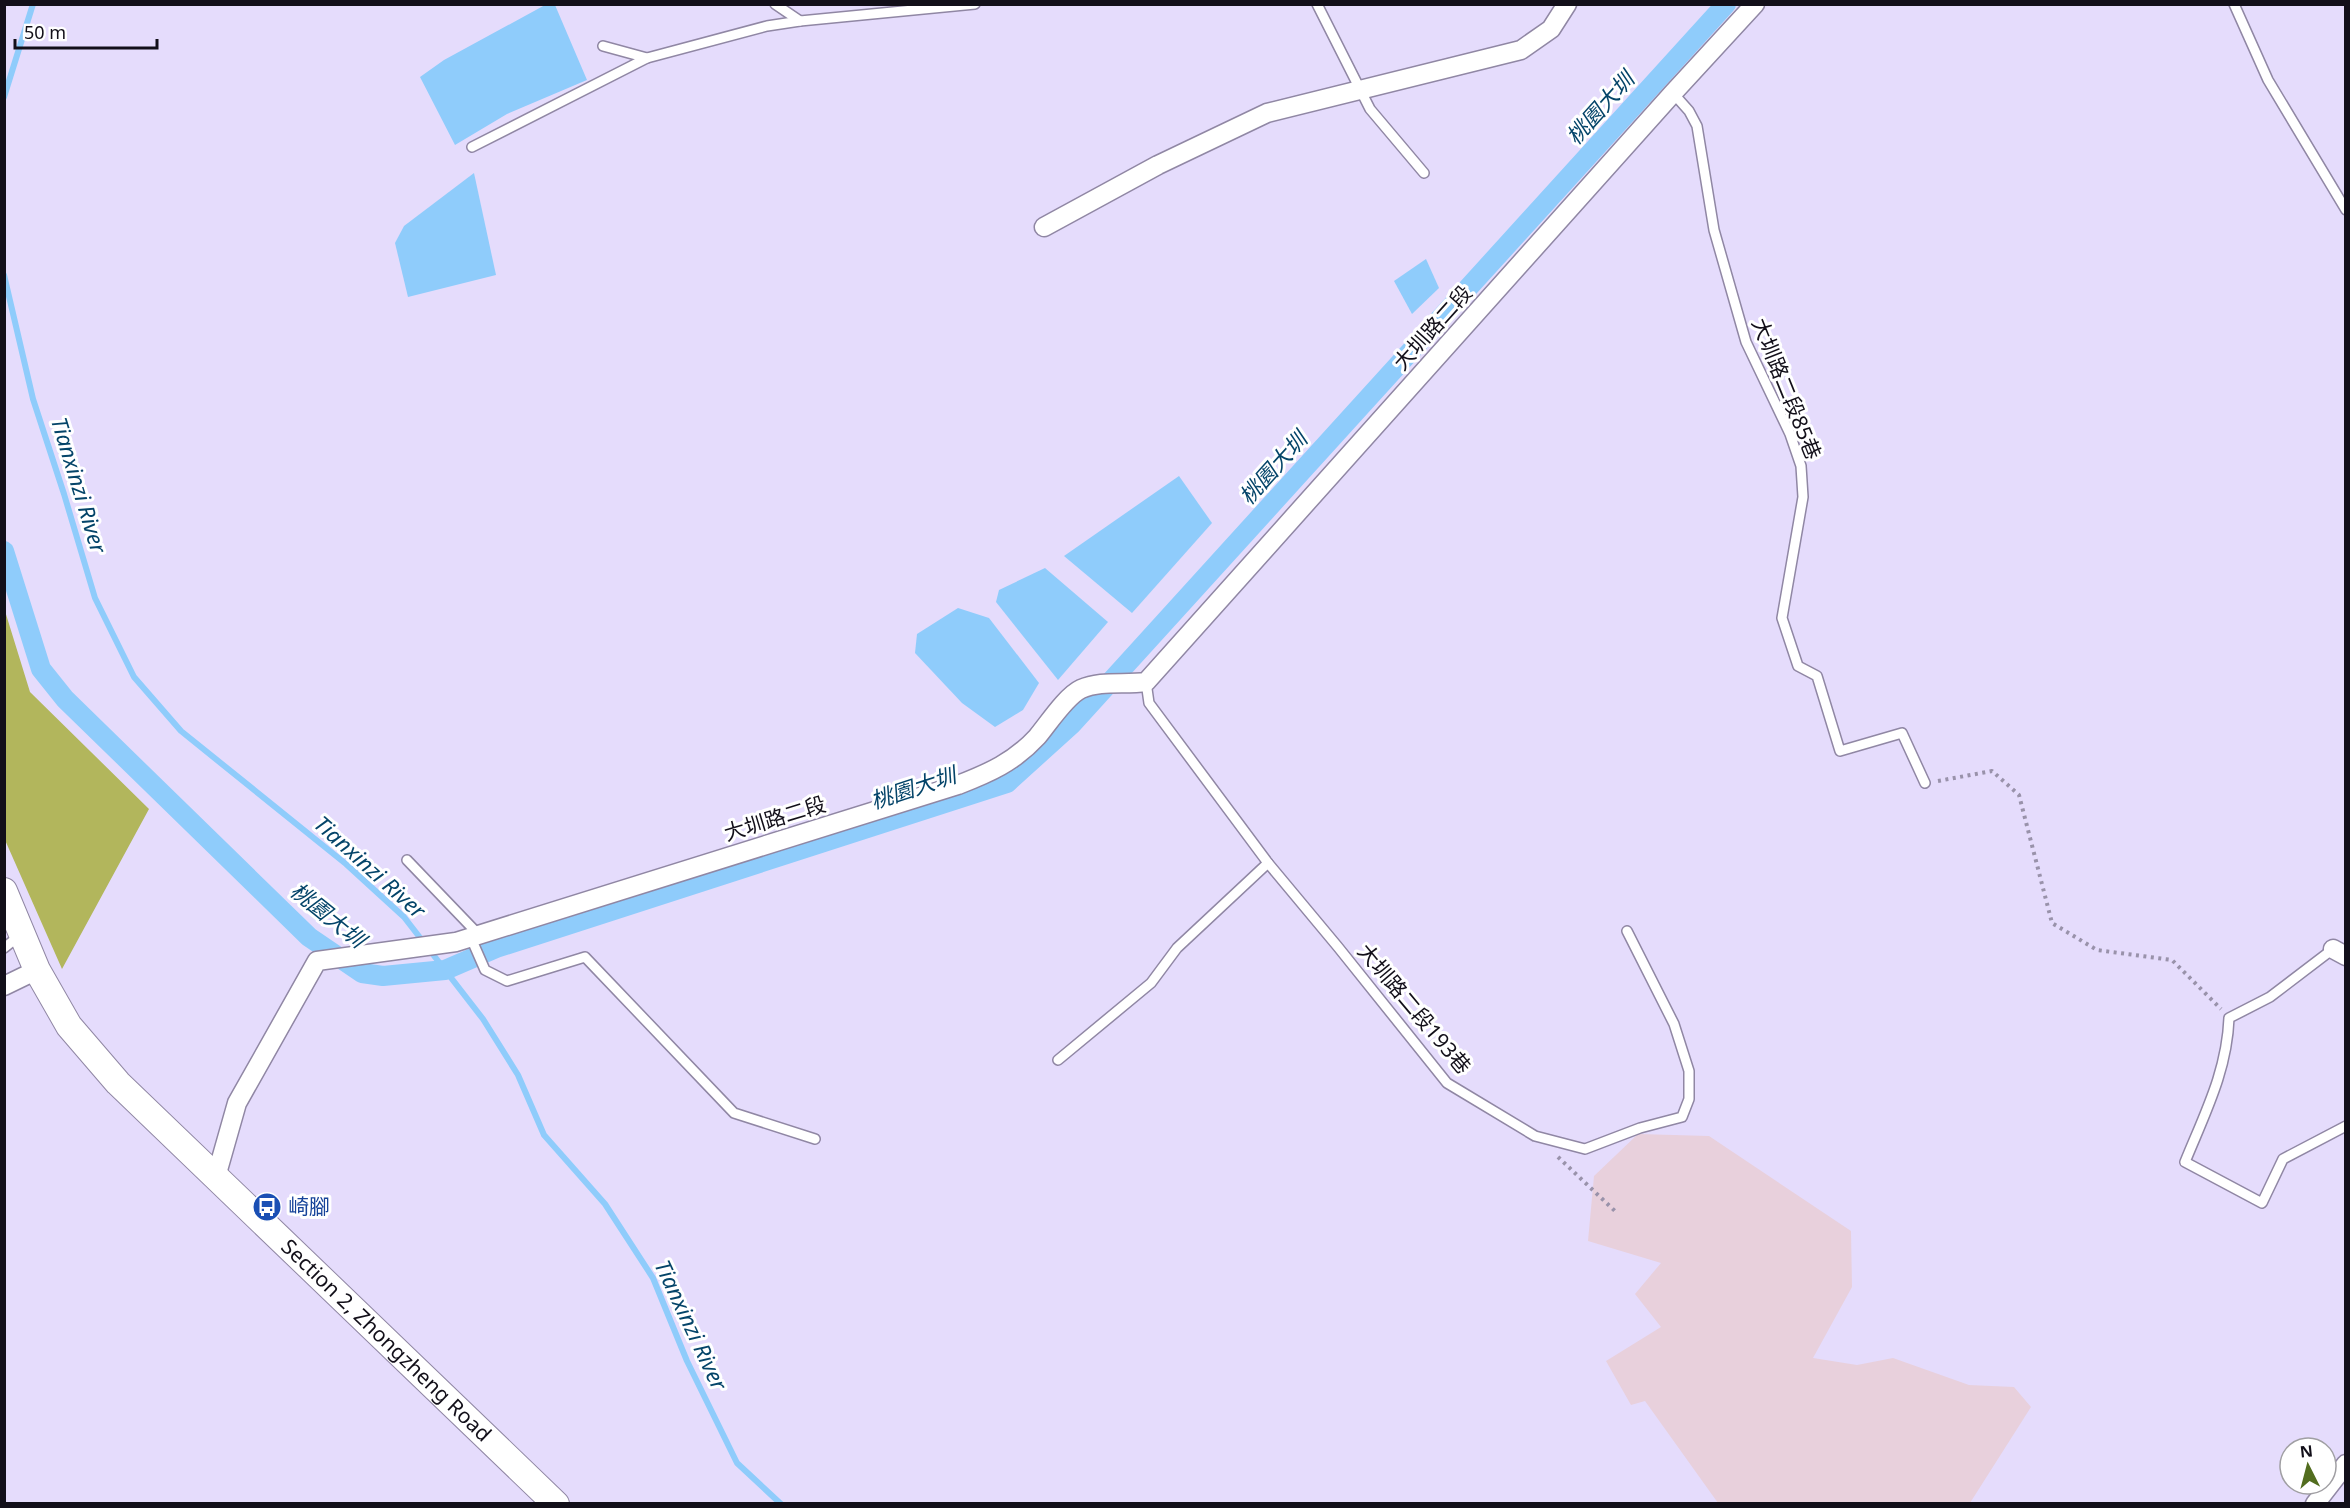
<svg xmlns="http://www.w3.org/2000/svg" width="2350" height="1508" viewBox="0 0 2350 1508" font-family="'Noto Sans','Noto Sans TC',sans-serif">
<rect width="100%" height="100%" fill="#e5dcfc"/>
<path fill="#e8d0dc" d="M1638 1134 1709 1136 1851 1231 1852 1287 1813 1358 1857 1365 1893 1358 1969 1385 2014 1387 2031 1407 1970 1503H1718L1645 1401 1631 1405 1606 1361 1661 1327 1635 1294 1661 1263 1588 1241 1594 1176Z"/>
<path fill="#b2b65c" d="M5 611 30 692 149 809 62 969 5 840Z"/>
<g fill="#8fccfb">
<path d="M555 5 587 80 507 114 455 145 420 77 444 60 545 5Z"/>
<path d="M474 173 496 275 408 297 395 243 404 226Z"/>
<path d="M1426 259 1439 288 1412 314 1394 281Z"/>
<path d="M1179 476 1212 523 1132 613 1064 556Z"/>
<path d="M1045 568 1108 622 1058 680 996 602 999 590Z"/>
<path d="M958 608 989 618 1039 683 1023 710 995 727 962 703 915 653 917 634Z"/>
</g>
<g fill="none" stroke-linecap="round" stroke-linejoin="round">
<g stroke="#8fccfb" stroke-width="6">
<path d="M4 97 33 4"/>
<path d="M4 275 33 399 64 494 95 598 134 677 181 731 346 864 404 917 483 1019 518 1075 544 1135 605 1204 653 1278 687 1361 737 1463 781 1504"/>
</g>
<path stroke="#8fccfb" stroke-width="20" d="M4 551 41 669 65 699 309 937 362 973 383 976 445 970 496 948 1007 783 1072 724 1726 4"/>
<g stroke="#9087a4" stroke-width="12">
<g id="lane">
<path d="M775 4 800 21"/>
<path d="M1317 4 1370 109 1424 173"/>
<path d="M2234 4 2268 80 2346 210"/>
<path d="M603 46 647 58 767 26 800 21 975 4"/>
<path d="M1673 93 1689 111 1697 126 1714 230 1746 342 1790 434 1801 466 1803 497 1782 618 1798 666 1817 676 1840 751 1902 733 1925 783"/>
<path d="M472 147 647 58"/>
<path d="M1146 682 1149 703 1268 863 1338 947 1447 1083 1535 1136 1585 1149 1640 1128 1682 1117 1689 1099V1071L1674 1024 1627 931"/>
<path d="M407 860 479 935"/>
<path d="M471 938 485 970 507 981 585 957 734 1113 815 1139"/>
<path d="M4 948 19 936"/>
<path d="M2333 949 2270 997 2229 1018C2227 1071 2205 1113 2185 1162L2262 1203 2283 1159 2346 1126"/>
<path d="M1058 1060 1151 983 1177 948 1268 863"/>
</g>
</g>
<g stroke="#9087a4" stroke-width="21">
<g id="street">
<path d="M1044 227 1158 165 1267 113 1521 50 1551 29 1567 4"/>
<path d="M2333 949 2346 956"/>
<path d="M4 986 37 970"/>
<path d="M216 1177 237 1103 317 961 456 942 958 785C989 773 1014 762 1037 737 1048 724 1066 696 1081 689 1101 680 1124 685 1146 682L1673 93 1755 4"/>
<path d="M2315 1504 2346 1464"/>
</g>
</g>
<g stroke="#9087a4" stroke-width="28">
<g id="secondary">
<path id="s1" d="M4 891 37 970 69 1026 118 1083 556 1504"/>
</g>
</g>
<g stroke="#9992aa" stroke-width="4" stroke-dasharray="3 4.5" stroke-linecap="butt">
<path d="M1938 781 1992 771 2019 795 2052 923 2097 950 2172 960 2221 1009"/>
<path d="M1558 1157 1616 1212"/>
</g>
<use href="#lane" stroke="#fff" stroke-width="9"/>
<use href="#street" stroke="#fff" stroke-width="18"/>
<use href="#secondary" stroke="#fff" stroke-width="26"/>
</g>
<defs>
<g id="bus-disc" transform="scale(1.5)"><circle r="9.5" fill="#1a4fb4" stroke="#fff"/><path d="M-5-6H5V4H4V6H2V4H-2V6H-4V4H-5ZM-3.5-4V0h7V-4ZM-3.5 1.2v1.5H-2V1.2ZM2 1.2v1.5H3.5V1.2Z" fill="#fff"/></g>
</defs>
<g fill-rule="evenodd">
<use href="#bus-disc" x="267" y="1207"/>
</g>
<g text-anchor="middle" stroke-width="6" stroke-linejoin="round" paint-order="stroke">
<g font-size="21" fill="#120f19" stroke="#fff">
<text transform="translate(1433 328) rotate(-48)" y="7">大圳路二段</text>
<text transform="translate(1786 389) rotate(68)" y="7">大圳路二段85巷</text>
<text transform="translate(775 819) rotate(-17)" y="7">大圳路二段</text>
<text transform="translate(1414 1009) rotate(50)" y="7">大圳路二段193巷</text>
<text dy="7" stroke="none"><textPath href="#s1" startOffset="597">Section 2, Zhongzheng Road</textPath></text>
</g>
<g font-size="21" fill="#164399" stroke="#fff" text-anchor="start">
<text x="288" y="1214">崎腳</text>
</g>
<g font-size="22" font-style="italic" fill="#044469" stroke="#fff">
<text transform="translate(1600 108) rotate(-48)" y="8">桃園大圳</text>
<text transform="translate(1273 468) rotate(-48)" y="8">桃園大圳</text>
<text transform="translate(79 485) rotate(73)" y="8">Tianxinzi River</text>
<text transform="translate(913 788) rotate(-18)" y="8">桃園大圳</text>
<text transform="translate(370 867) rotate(42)" y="8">Tianxinzi River</text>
<text transform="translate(328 915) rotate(39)" y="8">桃園大圳</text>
<text transform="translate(691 1325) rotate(65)" y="8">Tianxinzi River</text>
</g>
</g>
<rect width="2350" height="1508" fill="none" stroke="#120f19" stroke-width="12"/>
<g transform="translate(2308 1466) rotate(354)"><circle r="28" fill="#ffffff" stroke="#a09fa3" stroke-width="1.5"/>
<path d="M0-4.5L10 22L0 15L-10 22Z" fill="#526d1f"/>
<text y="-9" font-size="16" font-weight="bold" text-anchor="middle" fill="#120f19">N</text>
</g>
<path d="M15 39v9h142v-9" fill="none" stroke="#120f19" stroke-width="3"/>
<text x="24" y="39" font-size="18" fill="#120f19" stroke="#ffffff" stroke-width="4.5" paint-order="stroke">50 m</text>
</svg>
